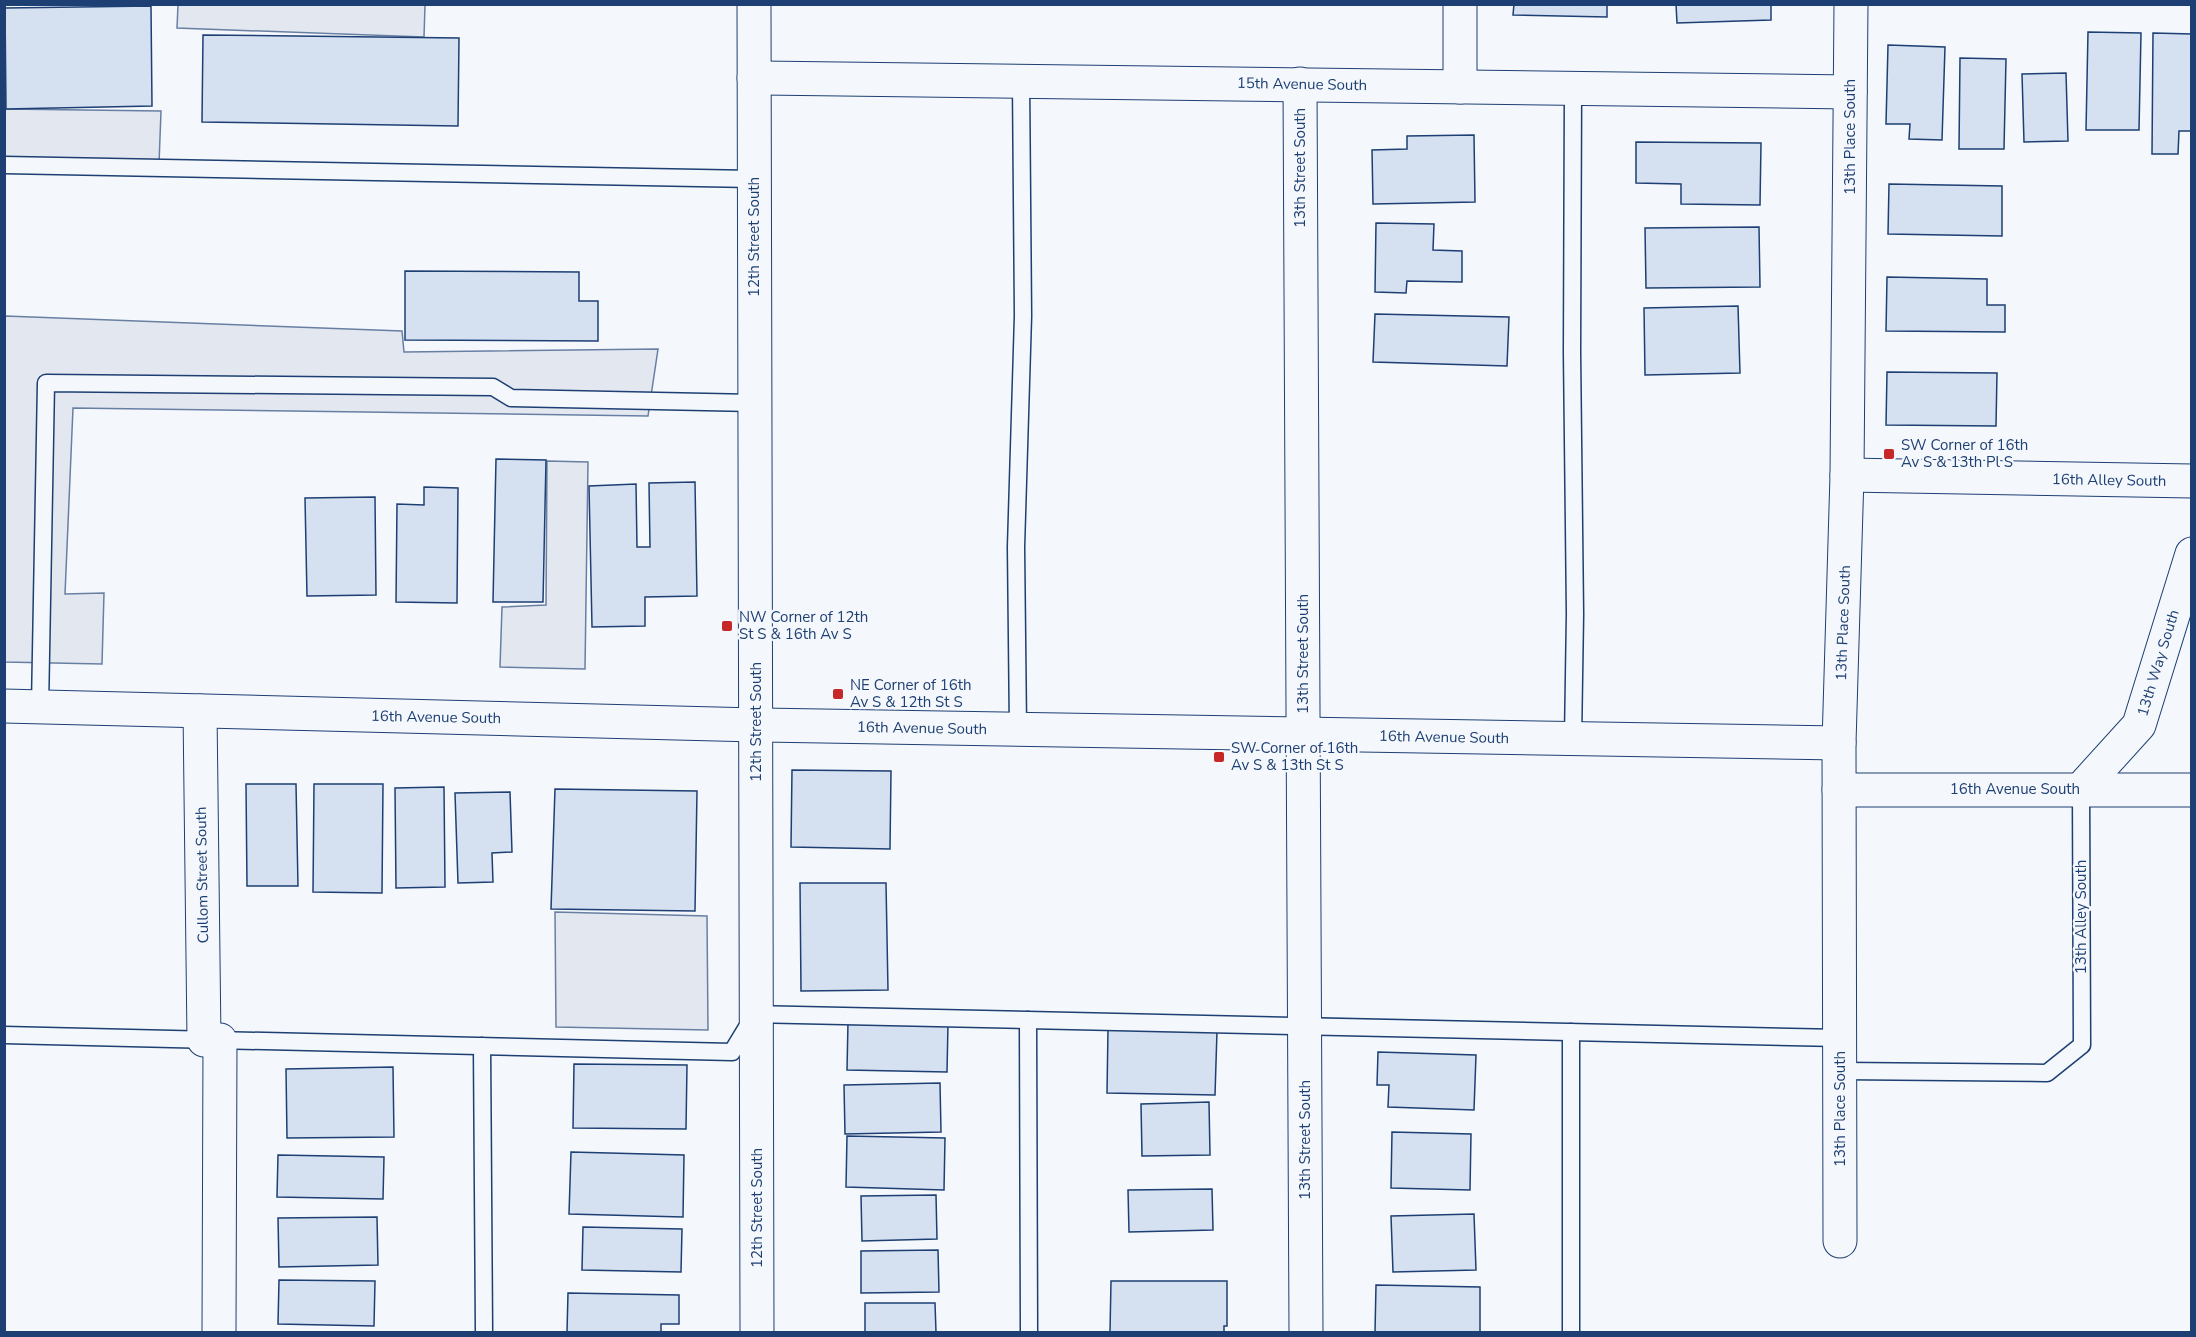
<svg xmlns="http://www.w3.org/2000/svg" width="2196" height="1337" viewBox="0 0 2196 1337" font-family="'Nunito Sans',sans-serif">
<rect width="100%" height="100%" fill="#f4f7fb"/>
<g fill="#e3e8f0" stroke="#687fa3" stroke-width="1.5">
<path d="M178 5H425L424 37 177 28Z"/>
<path d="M5 109 161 111 159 164 5 159Z"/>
<path d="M5 316 402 331 404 352 658 349 648 416 73 408 65 594 104 593 102 664 5 662Z"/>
<path d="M547 461 588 462 585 669 500 667 502 607 546 605Z"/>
<path d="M555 912 707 916 708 1030 556 1027Z"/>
</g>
<g fill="#d5e0f0" stroke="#1d3f73" stroke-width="1.5">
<path d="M1514 4H1607V17L1513 15Z"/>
<path d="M1676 4H1771V20L1677 23Z"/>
<path d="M151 6 152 106 6 109 5 8Z"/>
<path d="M2088 32 2141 33 2139 130H2086Z"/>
<path d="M2153 33 2192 34V131H2179L2178 154H2152Z"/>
<path d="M203 35 459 38 458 126 202 122Z"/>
<path d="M1888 45 1945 47 1942 140 1909 139 1910 124H1886Z"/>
<path d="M1960 58 2006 59 2004 149H1959Z"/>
<path d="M2066 73 2068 141 2024 142 2022 74Z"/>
<path d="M1474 135 1475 202 1373 204 1372 150 1407 149V136Z"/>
<path d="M1636 142 1761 143 1760 205 1681 204V184L1636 183Z"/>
<path d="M1889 184 2002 186V236L1888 234Z"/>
<path d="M1376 223 1434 224 1433 250 1462 251V282L1407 281 1406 293 1375 292Z"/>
<path d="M1759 227 1760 287 1646 288 1645 228Z"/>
<path d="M405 271 579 272V301H598V341L405 340Z"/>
<path d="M1887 277 1987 279V305H2005V332L1886 331Z"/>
<path d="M1738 306 1740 373 1645 375 1644 308Z"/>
<path d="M1375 314 1509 317 1507 366 1373 362Z"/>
<path d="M1887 372 1997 373 1996 426 1886 425Z"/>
<path d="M496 459 546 460 543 602H493Z"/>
<path d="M695 482 697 596 645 597V626L592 627 589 486 636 484 637 547H650L649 483Z"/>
<path d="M424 487 458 488 457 603 396 602 397 504 424 505Z"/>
<path d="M375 497 376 595 307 596 305 498Z"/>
<path d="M792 770 891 771 890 849 791 847Z"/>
<path d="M246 784H296L298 886H247Z"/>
<path d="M314 784H383L382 893 313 892Z"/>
<path d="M444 787 445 887 396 888 395 788Z"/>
<path d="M555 789 697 791 695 911 551 909Z"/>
<path d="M510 792 512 852 492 853 493 882 458 883 455 793Z"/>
<path d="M800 883H886L888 990 801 991Z"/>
<path d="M848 1022 948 1024 947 1072 847 1070Z"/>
<path d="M1108 1029 1217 1031 1215 1095 1107 1093Z"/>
<path d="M1378 1052 1476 1055 1474 1110 1388 1107 1389 1085H1377Z"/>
<path d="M574 1064 687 1065 686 1129 573 1128Z"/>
<path d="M393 1067 394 1137 287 1138 286 1069Z"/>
<path d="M940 1083 941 1132 845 1134 844 1085Z"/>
<path d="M1209 1102 1210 1155 1142 1156 1141 1104Z"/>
<path d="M1392 1132 1471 1134 1470 1190 1391 1188Z"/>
<path d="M847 1136 945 1138 944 1190 846 1187Z"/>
<path d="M571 1152 684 1155 683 1217 569 1214Z"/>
<path d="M278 1155 384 1157 383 1199 277 1197Z"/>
<path d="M1212 1189 1213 1230 1129 1232 1128 1190Z"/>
<path d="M936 1195 937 1239 862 1241 861 1196Z"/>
<path d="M1474 1214 1476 1270 1393 1272 1391 1216Z"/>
<path d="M377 1217 378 1265 279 1267 278 1218Z"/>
<path d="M583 1227 682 1229 681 1272 582 1270Z"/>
<path d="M938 1250 939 1292 861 1293V1251Z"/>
<path d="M279 1280 375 1281 374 1326 278 1324Z"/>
<path d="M1111 1281H1227V1326H1224V1332H1110Z"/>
<path d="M1376 1285 1480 1287V1332H1375Z"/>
<path d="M568 1293 679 1295V1324H661V1332H567Z"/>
<path d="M865 1303H935L936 1332H865Z"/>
</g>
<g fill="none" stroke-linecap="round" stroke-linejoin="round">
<g stroke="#1d3f73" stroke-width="19">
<g id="service">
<path d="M4 165 753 179"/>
<path d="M40 707 46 383 493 387 511 398 754 403"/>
<path d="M1018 729 1016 547 1023 316 1021 81"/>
<path d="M1573 739 1575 614 1572 352 1573 88"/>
<path d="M1028 1020 1029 1332"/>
<path d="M1571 1032V1332"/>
<path d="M4 1035 732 1052 755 1014 1840 1038"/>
<path d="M482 1046 484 1332"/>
<path d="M1841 1071 2047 1073 2082 1045 2081 789"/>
</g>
</g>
<g stroke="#1d3f73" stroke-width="35">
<g id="minor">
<path d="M754 4 757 1332"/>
<path d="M754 78 1850 92"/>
<path d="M1300 84 1306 1332"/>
<path d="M1847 475 2192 481"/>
<path d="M4 706 756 725 1839 743"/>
<path d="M200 711 204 1040"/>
<path d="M2081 789 2139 725 2192 554"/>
<path d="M1839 790H2192"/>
<path d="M1840 1241 1839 743 1847 475 1851 4"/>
<path d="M219 1332 220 1040"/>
</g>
</g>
<g stroke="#1d3f73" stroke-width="35">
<path id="tertiary" d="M1460 4V87"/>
</g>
<use href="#service" stroke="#f4f7fb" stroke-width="16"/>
<use href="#minor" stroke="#f4f7fb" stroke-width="33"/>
<use href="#tertiary" stroke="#f4f7fb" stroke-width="33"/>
</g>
<g fill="#c62828" stroke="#f4f7fb" stroke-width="2">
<rect x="1883" y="448" width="12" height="12" rx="3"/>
<rect x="721" y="620" width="12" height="12" rx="3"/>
<rect x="832" y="688" width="12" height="12" rx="3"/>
<rect x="1213" y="751" width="12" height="12" rx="3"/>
</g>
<g text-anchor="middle" stroke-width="4.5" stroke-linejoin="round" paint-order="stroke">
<g font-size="15" fill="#1d3f73" stroke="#f4f7fb">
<text transform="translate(1302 84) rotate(1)" y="5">15th Avenue South</text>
<text transform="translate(1850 137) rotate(-90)" y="5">13th Place South</text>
<text transform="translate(1300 168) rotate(-90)" y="5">13th Street South</text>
<text transform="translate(754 237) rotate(-90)" y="5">12th Street South</text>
<text transform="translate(2109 480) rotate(1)" y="5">16th Alley South</text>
<text transform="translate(1843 623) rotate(-88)" y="5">13th Place South</text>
<text transform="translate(1303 654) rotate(-90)" y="5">13th Street South</text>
<text transform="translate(2158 663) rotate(-73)" y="5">13th Way South</text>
<text transform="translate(436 717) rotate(1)" y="5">16th Avenue South</text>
<text transform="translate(756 722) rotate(-90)" y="5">12th Street South</text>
<text transform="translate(922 728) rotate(1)" y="5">16th Avenue South</text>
<text transform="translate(1444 737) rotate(1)" y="5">16th Avenue South</text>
<text x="2015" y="794">16th Avenue South</text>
<text transform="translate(202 875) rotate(-91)" y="5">Cullom Street South</text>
<text transform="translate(2081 917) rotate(-90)" y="5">13th Alley South</text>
<text transform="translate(1840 1109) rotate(-90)" y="5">13th Place South</text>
<text transform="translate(1305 1140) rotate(-90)" y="5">13th Street South</text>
<text transform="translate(757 1208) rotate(-90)" y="5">12th Street South</text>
</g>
<g font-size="15" fill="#1d3f73" stroke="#f4f7fb" text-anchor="start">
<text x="1901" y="450">SW Corner of 16th<tspan x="1901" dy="17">Av S &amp; 13th Pl S</tspan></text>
<text x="739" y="622">NW Corner of 12th<tspan x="739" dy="17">St S &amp; 16th Av S</tspan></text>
<text x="850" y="690">NE Corner of 16th<tspan x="850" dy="17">Av S &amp; 12th St S</tspan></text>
<text x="1231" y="753">SW Corner of 16th<tspan x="1231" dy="17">Av S &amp; 13th St S</tspan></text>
</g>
</g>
<rect width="2196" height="1337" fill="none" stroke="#1d3f73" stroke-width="12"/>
</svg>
